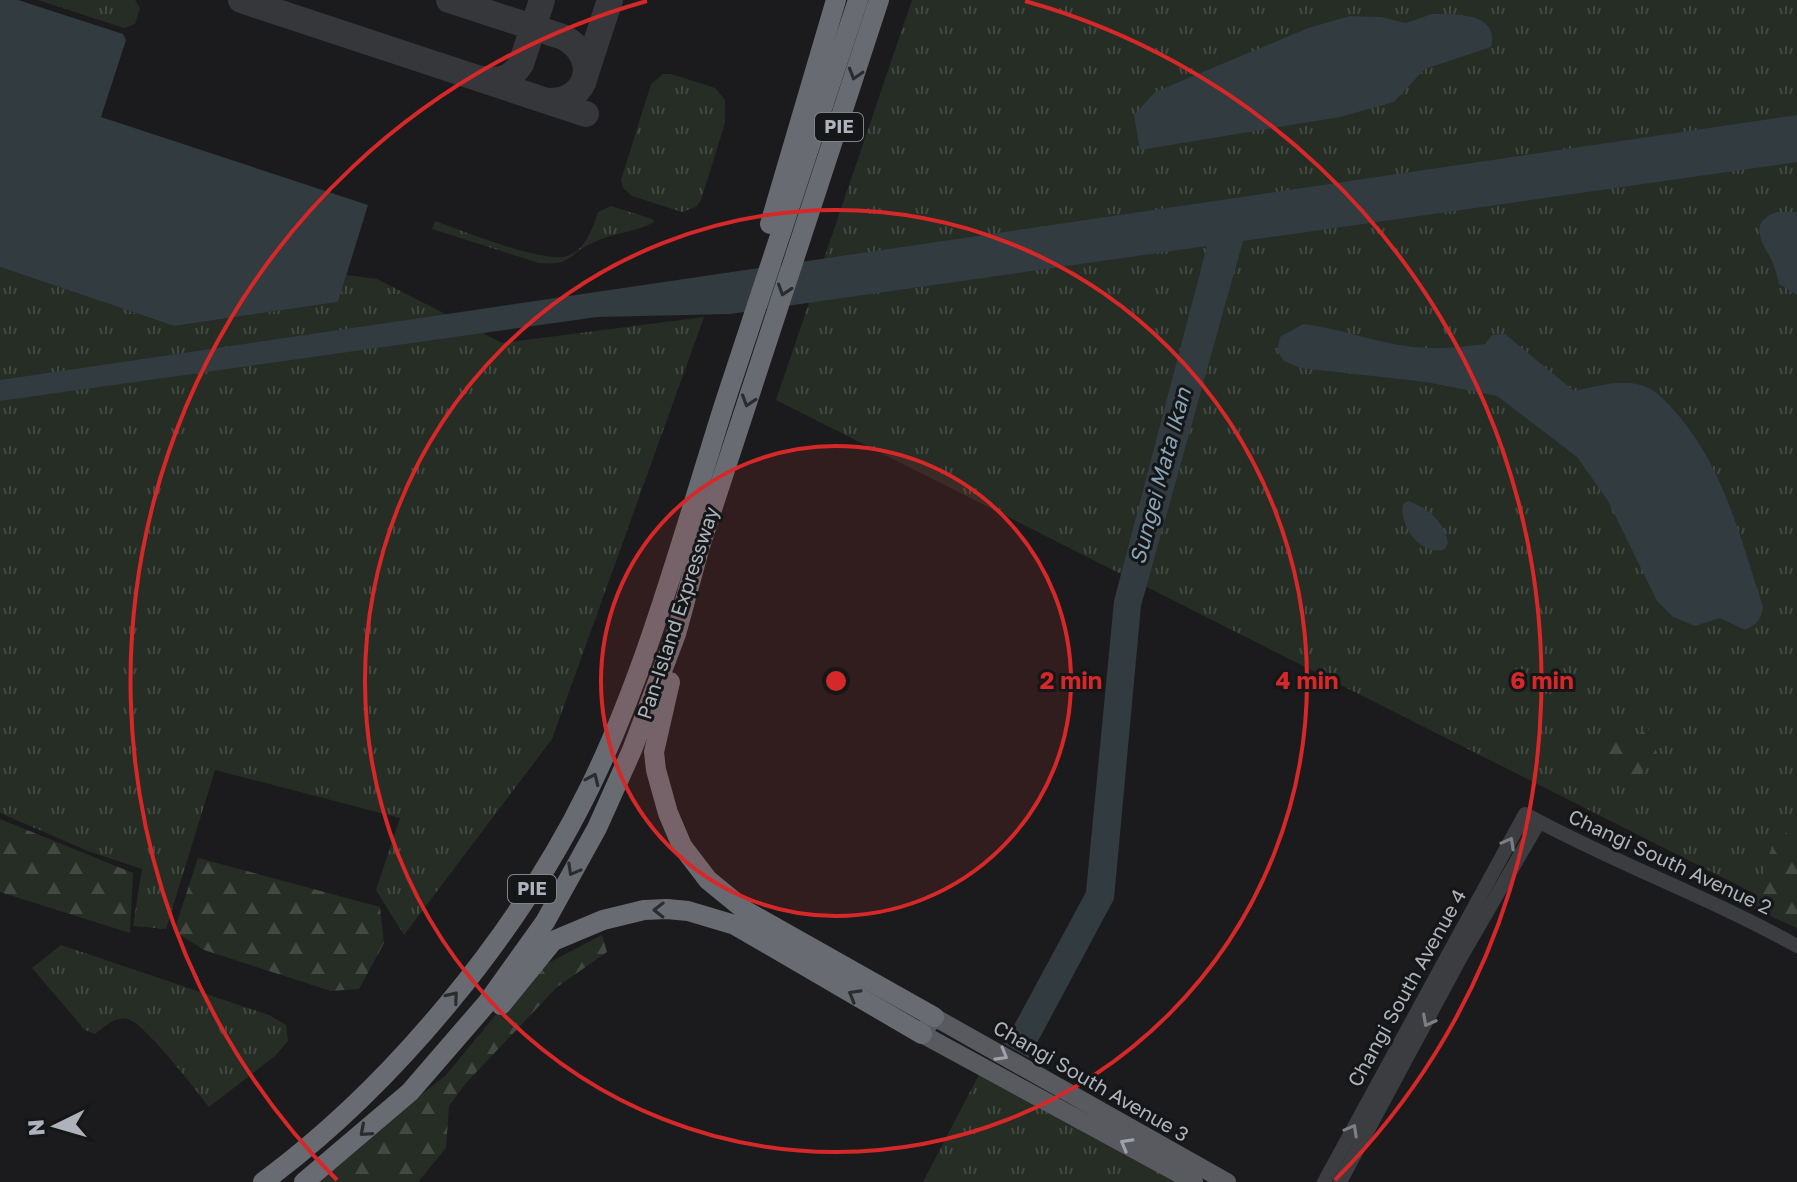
<svg xmlns="http://www.w3.org/2000/svg" width="1797" height="1182" viewBox="0 0 1797 1182" font-family="'Golos Text',sans-serif">
<defs>
<pattern id="grass-tufts" width="24" height="20" patternUnits="userSpaceOnUse" patternTransform="scale(2)"><rect width="24" height="20" fill="#252d25"/><path d="M3 7l-1-3M5 7V3M7 7l1-3M15 17l-1-3M17 17v-4M19 17l1-3" fill="none" stroke="#424943"/></pattern>
<pattern id="forest-firs" width="22" height="20" patternUnits="userSpaceOnUse" patternTransform="scale(2)"><rect width="22" height="20" fill="#252d25"/><path d="M5 1l3.5 6h-7zM16 11l3.5 6h-7z" fill="#424943"/></pattern>
</defs>
<rect width="100%" height="100%" fill="#1b1b1d"/>
<g fill="url(#grass-tufts)">
<path d="M38 0H135L140 8 135 24 124 28Z"/>
<path d="M912 0H1797V915L776 400Z"/>
<path d="M663 74H671L715 88 725 100V123L701 200 696 207 682 212 632 196 623 188 621 180 651 84Z"/>
<path d="M611 206 652 219 654 222C635 233 611 233 592 243 567 254 574 266 539 263L432 229 435 221C461 230 544 264 567 256 586 250 592 229 598 212Z"/>
<path d="M0 267 174 326 338 302 346 275 377 279 502 343 704 317 552 739 404 935 376 890 400 818 215 770 166 929 133 926 142 869 88 851 0 813Z"/>
<path d="M61 945 269 1015 286 1025 288 1041 275 1056 209 1107C197 1091 144 1023 128 1019 115 1016 104 1027 95 1034L85 1030 32 968Z"/>
<path d="M983 1067 1194 1182H923Z"/>
</g>
<g fill="url(#forest-firs)">
<path d="M1602 720 1633 740 1647 726 1657 753 1639 776 1610 775Z"/>
<path d="M0 819 133 873 130 933 0 892Z"/>
<path d="M1779 824 1797 846V928L1752 908Z"/>
<path d="M198 858 380 907 384 943 359 989 331 991 204 950 174 931Z"/>
<path d="M602 935 607 952 557 987 466 1083 449 1106 446 1148 418 1182H312L446 1075 531 972Z"/>
</g>
<g fill="#313b40">
<path d="M0 0H18L123 34 126 40 101 117 368 205 338 302 174 326 0 267Z"/>
<path d="M1432 14C1455 14 1500 12 1491 47L1425 69 1394 102 1340 117 1140 150 1134 115 1155 92 1308 28 1350 16 1381 17 1406 23Z"/>
<path d="M1797 115V162L1243 241 1141 606 1114 899 1029 1058 1004 1044 1086 892 1114 601 1207 246 730 314 597 317 0 401V380Z"/>
<path d="M1777 212H1797V295L1779 284C1777 276 1775 267 1771 259 1761 241 1748 222 1777 212Z"/>
<path d="M1303 324C1345 329 1386 347 1428 348 1446 349 1466 346 1485 344L1492 335 1505 334 1574 391C1599 386 1628 376 1652 390 1662 396 1672 408 1679 416 1725 471 1741 540 1763 607 1761 621 1757 624 1745 630L1720 618 1695 626 1673 617 1657 601 1608 501 1577 457 1497 396 1426 382 1300 368 1284 361 1277 351 1280 337Z"/>
<path d="M1408 501C1428 508 1444 521 1448 543L1445 549C1422 558 1398 525 1403 504Z"/>
</g>
<g fill="none" stroke-linecap="round" stroke-linejoin="round">
<g stroke="#36373a" stroke-width="26">
<path d="M241 0 586 114"/>
<path d="M449 0 563 37C600 56 590 102 548 101"/>
<path d="M586 73 610 0"/>
<path d="M485 79C501 82 512 77 521 64L542 0"/>
</g>
<g stroke="#3c3d41" stroke-width="14">
<path d="M1324 1182 1525 814C1614 863 1709 897 1797 946"/>
<path d="M1340 1182 1461 957 1539 822"/>
</g>
<path stroke="#585a60" stroke-width="18" d="M1194 1182 922 1034 934 1017 1227 1182"/>
<g stroke="#686c72" stroke-width="20">
<path d="M770 224 836 0"/>
<path d="M670 682 654 752 656 770 668 813 682 846 708 880 746 911 934 1017"/>
<path d="M501 1005 553 941 603 920 644 910 667 909 688 911 735 925 922 1034"/>
<path d="M263 1182C393 1086 518 934 589 789 648 669 685 527 726 399 769 266 813 133 858 0"/>
<path d="M304 1182 410 1092 487 1003 545 922 597 828 632 750 676 634 700 546 879 0"/>
</g>
</g>
<defs><path id="oneway-chevron" d="M-2-3.5L2.5 0L-2 3.5" fill="none" stroke-width="1.6" stroke-linecap="round" stroke-linejoin="round" transform="scale(2)"/></defs>
<g stroke="#2a2c2e">
<use href="#oneway-chevron" transform="translate(855 74) rotate(107)"/>
<use href="#oneway-chevron" transform="translate(784 290) rotate(108)"/>
<use href="#oneway-chevron" transform="translate(748 401) rotate(108)"/>
<use href="#oneway-chevron" transform="translate(593 779) rotate(-66)"/>
<use href="#oneway-chevron" transform="translate(573 870) rotate(119)"/>
<use href="#oneway-chevron" transform="translate(659 910) rotate(-179)"/>
<use href="#oneway-chevron" transform="translate(854 995) rotate(-150)"/>
<use href="#oneway-chevron" transform="translate(453 997) rotate(-50)"/>
<use href="#oneway-chevron" transform="translate(365 1131) rotate(139)"/>
</g>
<g stroke="#7b7e84">
<use href="#oneway-chevron" transform="translate(1509 843) rotate(-61)"/>
<use href="#oneway-chevron" transform="translate(1428 1021) rotate(118)"/>
<use href="#oneway-chevron" transform="translate(1352 1130) rotate(-61)"/>
</g>
<g stroke="#9da1a9">
<use href="#oneway-chevron" transform="translate(1002 1055) rotate(30)"/>
<use href="#oneway-chevron" transform="translate(1126 1144) rotate(-151)"/>
</g>
<circle cx="836" cy="681" r="235" fill="#d62828" fill-opacity=".12"/>
<g fill="none" stroke="#d62828" stroke-width="4">
<circle cx="836" cy="681" r="235"/>
<circle cx="836" cy="681" r="471"/>
<path d="M337 1180A706 706 0 0 1 647 1M1025 1A706 706 0 0 1 1335 1180"/>
</g>
<g text-anchor="middle" stroke-width="6" stroke-linejoin="round" paint-order="stroke">
<g fill="#151618" stroke="#80848a" stroke-width="2">
<rect x="815" y="113" width="48" height="28" rx="6"/>
<rect x="508" y="875" width="48" height="28" rx="6"/>
</g>
<g font-size="18" font-weight="bold" fill="#aeb3bb">
<text x="839" y="133">PIE</text>
<text x="532" y="895">PIE</text>
</g>
<g font-size="20" fill="#aeb3bb" stroke="#151618">
<text transform="translate(678 613) rotate(-72)" y="7">Pan-Island Expressway</text>
<text transform="translate(1670 862) rotate(25)" y="7">Changi South Avenue 2</text>
<text transform="translate(1407 988) rotate(-61)" y="7">Changi South Avenue 4</text>
<text transform="translate(1091 1081) rotate(30)" y="7">Changi South Avenue 3</text>
</g>
<g font-size="22" font-style="italic" fill="#87a3b4" stroke="#151618">
<text transform="translate(1160 476) rotate(-75)" y="8">Sungei Mata Ikan</text>
</g>
</g>
<circle cx="836" cy="681" r="12" fill="#d62828" stroke="#151618" stroke-width="4"/>
<g font-size="24" text-anchor="middle" font-weight="bold" fill="#d62828" stroke="#151618" stroke-width="6" stroke-linejoin="round" paint-order="stroke">
<text x="1071" y="689">2 min</text>
<text x="1307" y="689">4 min</text>
<text x="1542" y="689">6 min</text>
</g>
<g transform="translate(56 1126) rotate(265)" stroke="#151618" stroke-width="6" paint-order="stroke">
<path d="M0-6L14 30L0 20L-14 30Z" fill="#aeb3bb"/>
<text y="-12" font-size="22" font-weight="bold" text-anchor="middle" fill="#aeb3bb">N</text>
</g>
</svg>
